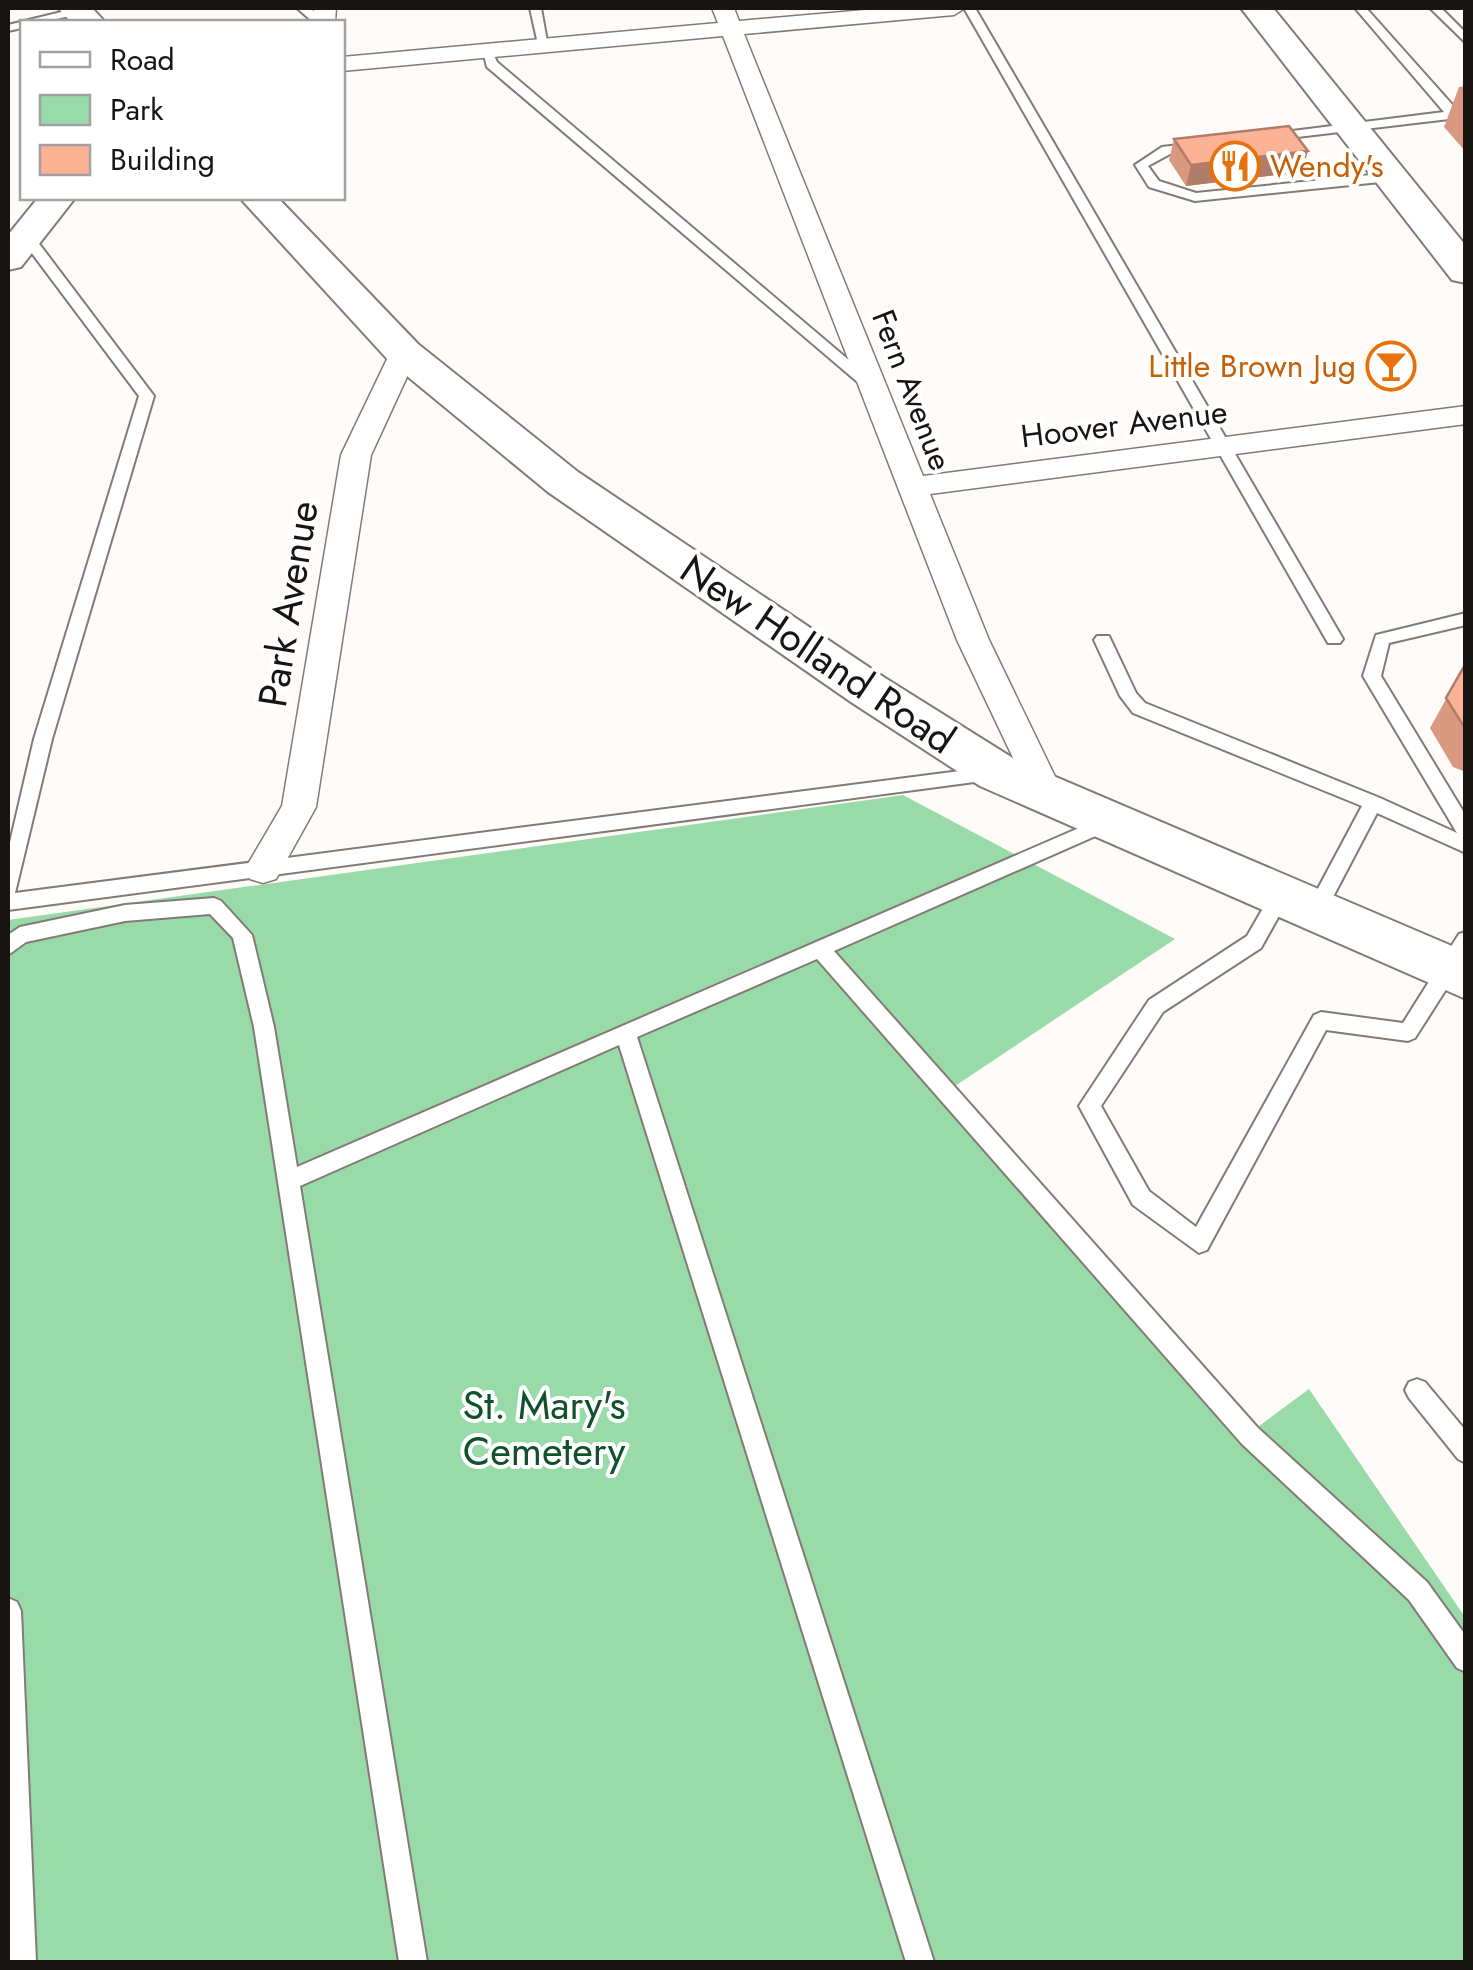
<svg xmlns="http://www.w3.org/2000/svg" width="1473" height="1970" viewBox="0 0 1473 1970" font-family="Jost,sans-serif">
<rect width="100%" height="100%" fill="#fffbf8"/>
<path fill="#98dba9" d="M903 795 1175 939 955 1086 1259 1426 1309 1389 1465 1617V1962H8V920Z"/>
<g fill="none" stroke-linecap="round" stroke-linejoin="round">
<g stroke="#847a75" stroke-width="4">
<g id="lane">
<path d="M78 8 84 11 82 13 44 22H22V28L8 31V25Z"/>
<path d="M297 8H310L326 22H313Z"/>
<path d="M530 8H541L548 47 538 44Z"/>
<path d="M964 8H975L1343 639 1340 643H1328Z"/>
<path d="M1355 8H1366L1457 110 1466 109V117L1264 141 1263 138 1269 134 1444 112Z"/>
<path d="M1430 8H1441L1466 33V43Z"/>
<path d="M482 47H490L497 62 877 384V390H867L487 67Z"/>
<path d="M1196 143 1202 147 1201 150 1170 154 1148 166 1159 181 1196 193 1390 173 1397 177 1390 181 1195 201 1149 187 1135 165 1162 147Z"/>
<path d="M26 232 31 233 154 396 52 739 15 893 991 767 1000 774 997 779 8 910V851L34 739 139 396 19 236Z"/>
<path d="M1466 613V625L1389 643 1381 676 1466 816V853L1377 813 1323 916H1309L1306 911 1362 806 1133 713 1120 696 1094 640 1097 636H1109L1136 693 1145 703 1380 798 1457 833 1363 676 1376 635Z"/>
<path d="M1109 815 1116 817 1118 822 1116 827 834 951 1258 1428 1427 1582 1466 1636V1672L1457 1668 1409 1600 1242 1444 817 959 637 1037 934 1962H906L619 1045 300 1186 427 1962H399L254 1027 233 938 210 914 125 921 26 942 8 955V935L20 927 125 905 214 898 221 901 252 935 274 1027 297 1167Z"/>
<path d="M1280 888 1290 896 1261 948 1163 1012 1101 1106 1149 1191 1196 1227 1314 1015 1321 1012 1403 1023 1459 934 1466 932V958L1415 1038 1408 1041 1326 1030 1207 1250 1199 1253 1133 1205 1079 1106 1149 1000 1247 936 1273 891Z"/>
<path d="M1417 1379 1425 1382 1466 1431V1463L1458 1459 1409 1398 1405 1390 1409 1382Z"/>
<path d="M8 1598 17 1602 21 1611 36 1962H8Z"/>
</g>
</g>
<g stroke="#847a75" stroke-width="3">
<g id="street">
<path d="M314 8H336L335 22H313Z"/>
<path d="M712 8H734L739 21 888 8H965L954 15 744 34 923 476 1466 406V424L930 494 989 640 1063 793 1058 802 1046 806 1034 802 957 640 723 36 342 71V57L718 23Z"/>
<path d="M404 345 418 353 371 455 316 807 276 879 263 883 250 879 245 869 282 806 341 455 390 353Z"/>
</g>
</g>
<g stroke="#847a75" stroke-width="4">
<g id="secondary">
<path d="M58 8H92L105 22H71Z"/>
<path d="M38 198H75L21 267 8 270V235Z"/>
<path d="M240 198H278L418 344 578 472 885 678 1016 760 1466 952V999L980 786 851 702 548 492 390 362Z"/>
</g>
</g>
<g stroke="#847a75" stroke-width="4">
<path id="primary" d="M1241 8H1273L1466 246V283L1452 280Z"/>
</g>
<use href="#lane" fill="#fff" fill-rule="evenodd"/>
<use href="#street" fill="#fff" fill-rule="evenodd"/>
<use href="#secondary" fill="#fff" fill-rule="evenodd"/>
<use href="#primary" fill="#fff" fill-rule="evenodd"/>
</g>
<g fill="#d99980">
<path d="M1466 86V152L1444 127 1459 87Z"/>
<path d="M1174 139 1302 172 1186 186 1169 160Z"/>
<path d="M1466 663V772L1453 767 1430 728Z"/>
</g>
<path fill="#b07d68" d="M1308 151 1302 172 1186 186 1191 165Z"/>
<g fill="#fcb295" stroke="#b07d68" stroke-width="2.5">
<path d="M1289 126 1308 151 1191 165 1174 139Z"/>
<path d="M1466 663V730L1446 698Z"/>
</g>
<defs>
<g id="restaurant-ring" transform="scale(2.5)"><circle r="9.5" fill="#fff" stroke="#e8710a" stroke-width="1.5"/><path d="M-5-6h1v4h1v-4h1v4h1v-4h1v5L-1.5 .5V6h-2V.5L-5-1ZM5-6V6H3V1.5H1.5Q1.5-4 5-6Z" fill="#e8710a"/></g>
<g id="bar-ring" transform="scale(2.5)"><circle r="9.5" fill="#fff" stroke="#e8710a" stroke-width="1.5"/><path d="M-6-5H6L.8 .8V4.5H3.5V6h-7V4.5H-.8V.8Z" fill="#e8710a"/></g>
</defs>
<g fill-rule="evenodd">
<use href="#restaurant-ring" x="1235" y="166"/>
<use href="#bar-ring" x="1391" y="366"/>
</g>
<g text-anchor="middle" stroke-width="8" stroke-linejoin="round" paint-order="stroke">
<g font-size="32" fill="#c56008" stroke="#fff" text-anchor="start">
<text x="1270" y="177">Wendy's</text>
<text x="1356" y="377" text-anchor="end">Little Brown Jug</text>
</g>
<g font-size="32" fill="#181412" stroke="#fff">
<text transform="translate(912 390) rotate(69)" y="11">Fern Avenue</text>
<text transform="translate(1124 424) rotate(-7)" y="11">Hoover Avenue</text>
</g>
<g font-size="40" fill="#181412" stroke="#fff">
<text transform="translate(288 604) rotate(-81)" y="14">Park Avenue</text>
<text transform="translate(818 654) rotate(34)" y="14">New Holland Road</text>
</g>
<g font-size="40" fill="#10502a" stroke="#fff">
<text x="544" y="1419">St. Mary's<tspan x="544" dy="46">Cemetery</tspan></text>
</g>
</g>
<rect width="1473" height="1970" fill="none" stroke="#181412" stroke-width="20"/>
<rect x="20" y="20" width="325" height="180" fill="#ffffff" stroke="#a3a1a0" stroke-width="2.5"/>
<rect x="40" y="52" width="50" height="15" fill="#ffffff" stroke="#a3a1a0" stroke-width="2.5"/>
<text x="110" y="70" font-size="30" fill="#181412">Road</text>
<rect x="40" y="95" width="50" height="30" fill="#98dba9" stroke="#a3a1a0" stroke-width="2.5"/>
<text x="110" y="120" font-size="30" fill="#181412">Park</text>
<rect x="40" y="145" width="50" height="30" fill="#fcb295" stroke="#a3a1a0" stroke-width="2.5"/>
<text x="110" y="170" font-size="30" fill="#181412">Building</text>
</svg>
